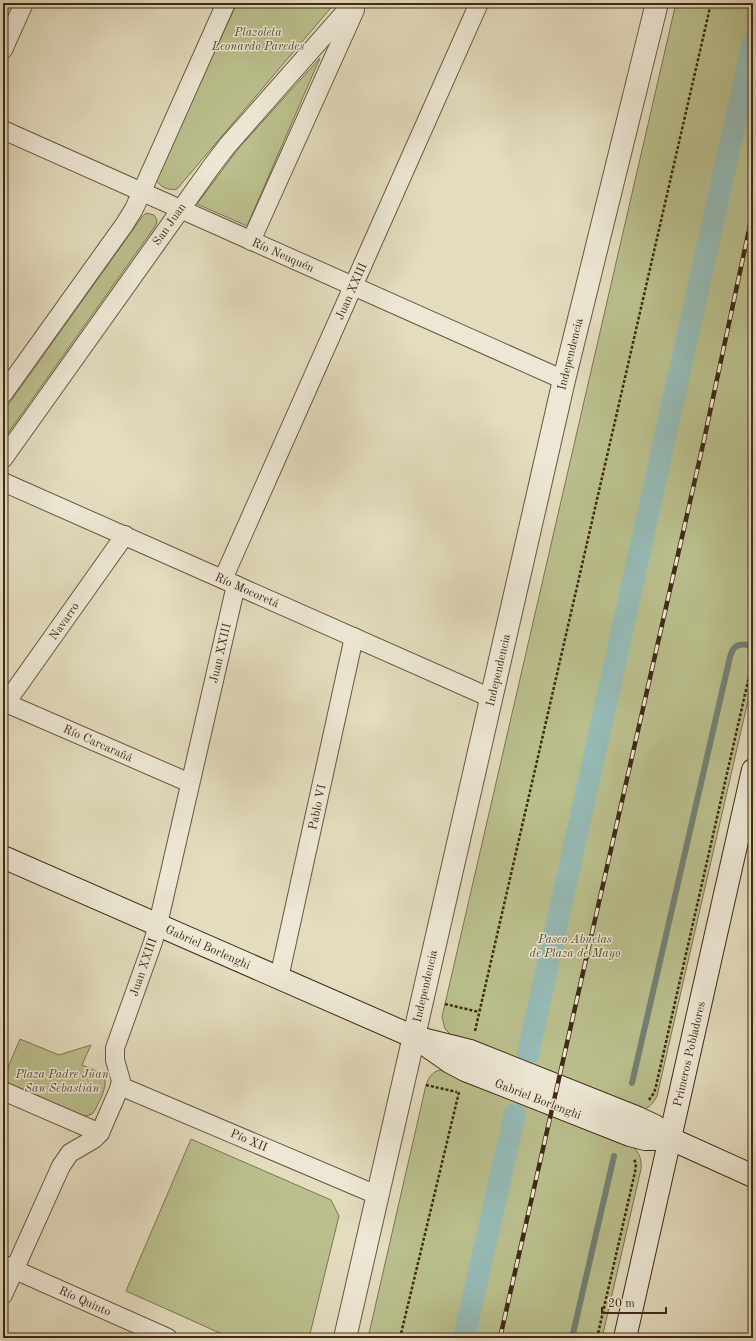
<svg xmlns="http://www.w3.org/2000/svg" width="756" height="1341" viewBox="0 0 756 1341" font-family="'Old Standard TT',serif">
<rect width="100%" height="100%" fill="#e3dcbe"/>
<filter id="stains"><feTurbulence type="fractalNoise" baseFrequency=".005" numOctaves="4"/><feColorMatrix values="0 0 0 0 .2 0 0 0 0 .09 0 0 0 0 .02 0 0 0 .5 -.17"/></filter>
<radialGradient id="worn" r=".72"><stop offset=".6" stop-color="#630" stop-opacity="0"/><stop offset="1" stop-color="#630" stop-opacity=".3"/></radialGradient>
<g fill="#babf8d" stroke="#7e7450">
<path d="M237 3H335L177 189C169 191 159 187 156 179Z"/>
<path d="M676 3H753V679L657 1096C654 1102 651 1106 645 1109L454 1038 445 1029 442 1017Z"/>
<path d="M320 58 247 226 197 204 238 149Z"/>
<path d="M146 213 154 215 157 220 156 225 3 440V412L142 217Z"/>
<path d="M20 1039 59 1055 91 1045 82 1065C102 1074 111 1074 101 1098 98 1103 96 1110 92 1114L86 1116 78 1115 3 1083V1079Z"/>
<path d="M440 1070 445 1071 632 1146C639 1152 642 1159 641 1169L602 1338H368L426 1085C429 1077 432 1072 440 1070Z"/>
<path d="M191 1139 331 1200 339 1216 309 1338H231L126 1291Z"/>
</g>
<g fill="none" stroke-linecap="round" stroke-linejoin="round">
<g stroke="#748175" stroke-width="6">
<path d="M632 1083 730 657C733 646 738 643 749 645"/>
<path d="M572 1338 614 1156"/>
</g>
<g stroke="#96bbb6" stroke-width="22">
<path d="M528 1054 753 42"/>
<path d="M464 1338 515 1114"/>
</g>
<g stroke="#6a563e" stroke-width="20">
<g id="minor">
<path d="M3 50 24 3"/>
<path d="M3 130 564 380"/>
<path d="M251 241 355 10"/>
<path d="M3 394 124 225 134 209 226 3"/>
<path d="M3 459 211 167 227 146 353 3"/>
<path d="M3 482 491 698"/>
<path d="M223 579 479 3"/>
<path d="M6 703 190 783"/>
<path d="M3 707 125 535"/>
<path d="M279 978 354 637"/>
<path d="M120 1086 377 1195"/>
<path d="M3 1091 100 1133"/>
<path d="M4 1265 168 1338"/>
<path d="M3 1295 61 1166 70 1153 94 1139 100 1133 103 1126 119 1089 121 1081 115 1060V1048L153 942 158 924 236 585"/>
</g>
</g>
<g stroke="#6a563e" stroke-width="24">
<path id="tertiary" d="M345 1338 564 380 657 3"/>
</g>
<g stroke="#412a13" stroke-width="24">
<g id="secondary">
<path d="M3 857 414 1037 470 1051 638 1118 655 1126 671 1139 753 1176"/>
<path d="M423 1043 450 1062 465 1070 630 1135 645 1139H671"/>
<path d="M625 1338 753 770"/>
</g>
</g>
<g stroke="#412a13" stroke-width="2.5" stroke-dasharray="3 2" stroke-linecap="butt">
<path d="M445 1004 479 1012"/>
<path d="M475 1031 711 3"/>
<path d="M426 1085 457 1092"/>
<path d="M649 1100 654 1093 656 1086 753 659"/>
<path d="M400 1338 459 1092"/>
<path d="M597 1338 635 1172 636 1164 634 1159"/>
</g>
<use href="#minor" stroke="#ede8d5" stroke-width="18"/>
<use href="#tertiary" stroke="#ede8d5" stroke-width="22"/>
<use href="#secondary" stroke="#ede8d5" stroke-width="22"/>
<g stroke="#412a13" stroke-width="4.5">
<path id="rail" d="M500 1338 704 440 753 211"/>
</g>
<use href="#rail" stroke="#ede8d5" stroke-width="3" stroke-dasharray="9" stroke-linecap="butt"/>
</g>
<g text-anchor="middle" stroke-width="3" stroke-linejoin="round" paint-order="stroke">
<g font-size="12" font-style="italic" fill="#59482b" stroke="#ede8d5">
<text x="258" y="36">Plazoleta<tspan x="258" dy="14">Leonardo Paredes</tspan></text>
<text x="575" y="943">Paseo Abuelas<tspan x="575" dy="14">de Plaza de Mayo</tspan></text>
<text x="62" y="1078">Plaza Padre Juan<tspan x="62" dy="14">San Sebastián</tspan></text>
</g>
<g font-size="12" fill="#412a13" stroke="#ede8d5">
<text transform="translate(169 224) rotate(-55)" y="4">San Juan</text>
<text transform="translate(283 255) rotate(24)" y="4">Río Neuquén</text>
<text transform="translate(351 291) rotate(-66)" y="4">Juan XXIII</text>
<text transform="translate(570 354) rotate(-76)" y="4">Independencia</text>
<text transform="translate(247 590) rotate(24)" y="4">Río Mocoretá</text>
<text transform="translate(64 621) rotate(-55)" y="4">Navarro</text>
<text transform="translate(220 653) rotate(-77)" y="4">Juan XXIII</text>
<text transform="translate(498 670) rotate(-77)" y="4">Independencia</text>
<text transform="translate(98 743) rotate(24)" y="4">Río Carcarañá</text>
<text transform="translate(317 807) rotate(-78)" y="4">Pablo VI</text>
<text transform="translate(208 947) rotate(24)" y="4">Gabriel Borlenghi</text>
<text transform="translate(143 967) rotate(-71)" y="4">Juan XXIII</text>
<text transform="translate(425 986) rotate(-77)" y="4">Independencia</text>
<text transform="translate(689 1054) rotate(-77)" y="4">Primeros Pobladores</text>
<text transform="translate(538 1099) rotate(21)" y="4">Gabriel Borlenghi</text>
<text transform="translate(249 1140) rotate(23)" y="4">Pío XII</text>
<text transform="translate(85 1301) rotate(24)" y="4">Río Quinto</text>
</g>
</g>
<rect width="756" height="1341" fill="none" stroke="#e3dcbe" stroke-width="16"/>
<rect x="4" y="4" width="748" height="1333" fill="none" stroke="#412a13" stroke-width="2"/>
<rect x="8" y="8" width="740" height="1325" fill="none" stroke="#412a13"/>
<path d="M602 1307v6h64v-6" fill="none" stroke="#412a13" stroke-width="2"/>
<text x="608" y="1307" font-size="12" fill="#412a13" stroke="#ede8d5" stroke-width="3" paint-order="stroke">20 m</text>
<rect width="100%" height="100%" filter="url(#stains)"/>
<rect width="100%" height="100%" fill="url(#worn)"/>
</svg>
